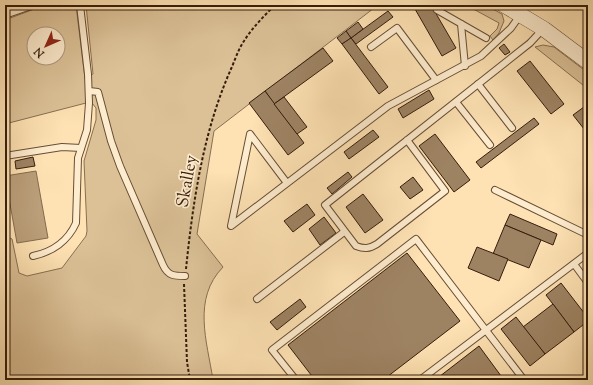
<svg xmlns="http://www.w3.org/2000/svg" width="593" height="385" viewBox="0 0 593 385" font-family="'Sorts Mill Goudy',serif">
<rect width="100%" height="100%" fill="#fee2b3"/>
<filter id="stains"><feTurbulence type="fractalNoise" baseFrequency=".005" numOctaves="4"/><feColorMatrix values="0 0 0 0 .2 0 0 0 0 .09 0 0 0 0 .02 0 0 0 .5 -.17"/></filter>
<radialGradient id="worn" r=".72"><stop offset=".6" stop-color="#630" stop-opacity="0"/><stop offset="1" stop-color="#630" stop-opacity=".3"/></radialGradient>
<g fill="#dcc197" stroke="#886f52" fill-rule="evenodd">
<path d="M45 5H76L85 79 93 74 86 5H378L214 131 197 234 223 267C192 299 207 341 213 380H5V236L12 239 19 273 27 276 62 268 86 236 87 231 84 161 96 120V108L92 103H86L5 124V20ZM34 34H58V58H34Z"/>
<path d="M466 5H485L502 14 504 21 499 33 493 40 490 36 497 29 499 23Z"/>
<path d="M543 45 554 47 588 73V89L535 47Z"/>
</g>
<path fill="#ba9f7a" stroke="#856b4e" d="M36 171 48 238 17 243 5 176Z"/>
<g fill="#9e8363" stroke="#351d0c">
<path d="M422 5H431L456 48 442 56 415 9Z"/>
<path d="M388 11 393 17 356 44 351 38Z"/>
<path d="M358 22 363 29 351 38 346 31Z"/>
<path d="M346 31 351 38 342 44 337 38Z"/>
<path d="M351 38 388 87 379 94 342 44Z"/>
<path d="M504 44 510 52 505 55 499 48Z"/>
<path d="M323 48 333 61 274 104 265 91Z"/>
<path d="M530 61 564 104 551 114 517 71Z"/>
<path d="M429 90 434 99 403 118 398 109Z"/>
<path d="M265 91 304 143 288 155 249 103Z"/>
<path d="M284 97 307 127 297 134 274 104Z"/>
<path d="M588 104V134L573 115Z"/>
<path d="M534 118 539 124 481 168 476 162Z"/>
<path d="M373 130 379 137 349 159 344 152Z"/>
<path d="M435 134 470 180 454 192 419 146Z"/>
<path d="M33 157 35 166 16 169 15 161Z"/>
<path d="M348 172 352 177 332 194 327 188Z"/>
<path d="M413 177 423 190 410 199 400 187Z"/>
<path d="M363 194 383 220 365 233 346 207Z"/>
<path d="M307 204 315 215 293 232 284 221Z"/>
<path d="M510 214 557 234 553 245 505 225Z"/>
<path d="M324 217 336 233 320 245 309 229Z"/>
<path d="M505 225 541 240 529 268 493 254Z"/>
<path d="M477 247 508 259 499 281 468 268Z"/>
<path d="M407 253 460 321 383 380H315L288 345Z"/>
<path d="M561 283 588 318V321L574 332 546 295Z"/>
<path d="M300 299 306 307 277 330 270 322Z"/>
<path d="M553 304 574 332 545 354 523 327Z"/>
<path d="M516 317 545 354 530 366 501 329Z"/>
<path d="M479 346 504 380H435Z"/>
</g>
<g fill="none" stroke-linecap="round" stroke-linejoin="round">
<g stroke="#674e36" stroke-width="8">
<g id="service">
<path d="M437 10 486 38"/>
<path d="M5 15 34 5"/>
<path d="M461 24 465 66"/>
<path d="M371 47 397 28 436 80"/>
<path d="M478 84 512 128"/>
<path d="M89 91 98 92 111 141 120 166 163 265C168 276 174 276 185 276"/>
<path d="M456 102 490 145"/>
<path d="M407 140 445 191 377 244C369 249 364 249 356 246L325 205 530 43 543 29"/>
<path d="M5 156 62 147 81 148"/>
<path d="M287 183 250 134 231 226 388 106 481 56 511 28 521 14"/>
<path d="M495 190 588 235"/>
<path d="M33 256C52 252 68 241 76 223L78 158 87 130 89 103 88 74 80 5"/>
<path d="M574 264 588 283"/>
<path d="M257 299 344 232"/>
<path d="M296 380 272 350 416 239 524 380"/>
<path d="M420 380 588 253"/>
</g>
</g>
<g stroke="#674e36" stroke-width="16">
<path id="tertiary" d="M504 5 544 29 588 62"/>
</g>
<g stroke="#351d0c" stroke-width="2" stroke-dasharray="3 2" stroke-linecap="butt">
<path d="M186 269C193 201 203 132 231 69 235 60 238 50 244 41 252 28 264 16 275 5"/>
<path d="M184 284 187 362 190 380"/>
</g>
<use href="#service" stroke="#feecce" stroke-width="6"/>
<use href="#tertiary" stroke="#feecce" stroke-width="15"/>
</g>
<g text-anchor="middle" stroke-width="3.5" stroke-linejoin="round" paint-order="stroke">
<g font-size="17" fill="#351d0c" stroke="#feecce">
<text transform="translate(186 181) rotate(-80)" y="6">Skalley</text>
</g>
</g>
<rect width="593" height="385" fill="none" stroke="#fee2b3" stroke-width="20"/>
<rect x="6" y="6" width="581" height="373" fill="none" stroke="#351d0c" stroke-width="2"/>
<rect x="10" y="10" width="573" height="365" fill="none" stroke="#351d0c"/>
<g transform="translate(46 46) rotate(225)"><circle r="19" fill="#feecce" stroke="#ae9980"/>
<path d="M0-3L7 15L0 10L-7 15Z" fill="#8f2418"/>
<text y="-6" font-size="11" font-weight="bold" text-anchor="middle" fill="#351d0c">N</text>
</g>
<rect width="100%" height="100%" filter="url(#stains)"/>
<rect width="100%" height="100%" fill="url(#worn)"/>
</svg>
